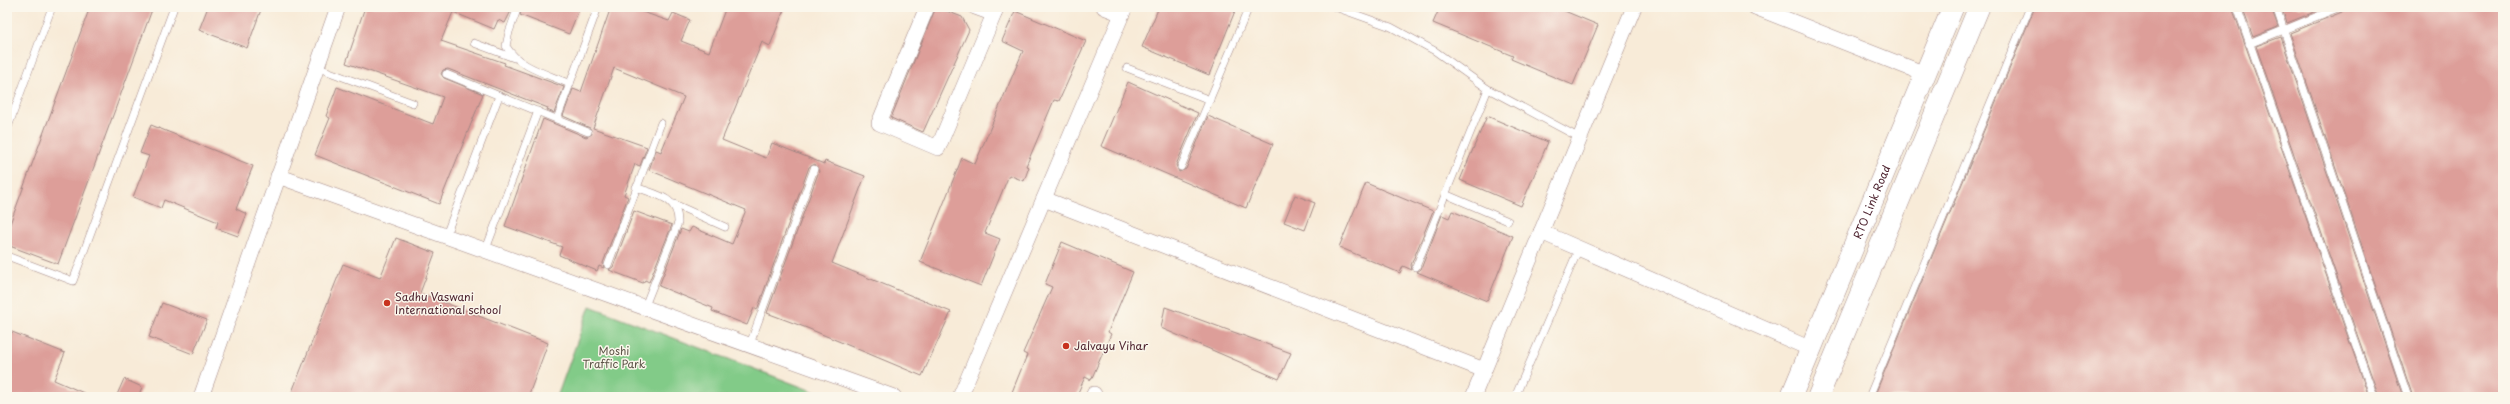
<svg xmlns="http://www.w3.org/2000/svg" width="2510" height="404" viewBox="0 0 2510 404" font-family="'Playpen Sans',sans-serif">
<rect width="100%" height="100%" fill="#fbf7ec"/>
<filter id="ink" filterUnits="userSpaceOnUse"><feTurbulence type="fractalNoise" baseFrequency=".025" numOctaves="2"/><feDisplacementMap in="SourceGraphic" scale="8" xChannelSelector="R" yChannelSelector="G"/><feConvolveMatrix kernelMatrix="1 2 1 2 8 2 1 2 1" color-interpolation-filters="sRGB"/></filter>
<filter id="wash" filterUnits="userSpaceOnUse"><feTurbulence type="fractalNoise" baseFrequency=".012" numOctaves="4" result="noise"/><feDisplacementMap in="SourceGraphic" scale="16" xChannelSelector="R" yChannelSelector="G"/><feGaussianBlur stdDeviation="0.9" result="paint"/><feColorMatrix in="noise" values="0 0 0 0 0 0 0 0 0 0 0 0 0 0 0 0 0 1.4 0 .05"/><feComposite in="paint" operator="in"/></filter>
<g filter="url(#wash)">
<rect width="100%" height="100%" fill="#f8ebd8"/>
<path fill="#82cb88" stroke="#66755a" d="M590 306 828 397H557Z"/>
<g id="blocks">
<g fill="#dd9e99">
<path d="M90 7H153L58 264 7 245V232Z"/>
<path d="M208 7H262L247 48 199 30Z"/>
<path d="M365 7H513L505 23 498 20 494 29 453 12 441 41 505 63 504 65 564 87 554 113 547 110 548 108 448 69 443 70 441 74 444 78 483 94 439 204 315 155 330 118 326 116 337 87 433 124 443 97 346 63Z"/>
<path d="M523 7H580L569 34 520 15Z"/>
<path d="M611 7H628L669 21 673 13 690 20 681 41 709 52 726 7H785L770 46 762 42 722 140 766 158 772 143 824 164 825 161 865 176 832 263 951 312 922 376 807 328 767 313 819 171 815 164 809 167 757 310 754 308 747 325 712 311 713 308 659 286 681 229 689 232 692 227 732 244 746 210 649 170 656 150 661 152 684 97 614 68 593 128 647 147 640 166 635 164 624 195 628 197 603 263 604 268 599 266 597 271 559 255 562 247 505 226 543 119 586 137 592 134 590 128 563 116 573 89 581 92Z"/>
<path d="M936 7 962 17 969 30 923 132 891 118Z"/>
<path d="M1159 7H1226L1235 11 1209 75 1142 47Z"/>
<path d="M1440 7H1555L1598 25 1573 85 1511 59 1513 56 1433 23Z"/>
<path d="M2035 7H2232L2369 397H1874Z"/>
<path d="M2242 7H2271L2278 27 2253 37Z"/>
<path d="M2281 7H2327L2287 23Z"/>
<path d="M2345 7H2503V397H2413L2290 33 2342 12Z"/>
<path d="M1015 11 1086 41 1059 101 1054 100 1026 166 1029 167 1024 181 1009 175 985 233 1000 239 981 286 920 262 962 158 975 164 1023 51 1002 41Z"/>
<path d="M2281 37 2403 397H2379L2256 46Z"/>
<path d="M1128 82 1198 113 1176 165 1179 172 1186 169 1208 116 1273 144 1246 208 1101 146Z"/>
<path d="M1487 116 1548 142 1521 206 1460 180Z"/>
<path d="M151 125 253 166 236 209 247 214 238 236 216 228 218 222 164 200 161 208 133 197 149 156 140 153Z"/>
<path d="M1366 183 1433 211 1411 265 1412 270 1403 266 1400 273 1339 247Z"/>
<path d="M1295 195 1315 203 1305 230 1284 222Z"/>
<path d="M634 211 672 225 649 282 645 280 643 283 609 270 613 267Z"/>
<path d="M1452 211 1513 236 1487 301 1417 272 1421 269 1442 215 1449 218Z"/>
<path d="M396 238 435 253 420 293 548 343 528 397H290L343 264 380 278Z"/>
<path d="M1062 242 1133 272 1108 332 1111 334 1091 380 1085 377 1076 397H1010L1027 355 1023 353 1052 287 1045 284Z"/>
<path d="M162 303 207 320 193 354 149 337Z"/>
<path d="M1165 307 1291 353 1279 379 1161 328Z"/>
<path d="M7 330 65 353 54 380 93 397H13L7 394Z"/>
<path d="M124 379 142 387 138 397H116Z"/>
</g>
</g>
</g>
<g filter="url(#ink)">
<use href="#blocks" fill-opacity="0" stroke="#a18582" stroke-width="1"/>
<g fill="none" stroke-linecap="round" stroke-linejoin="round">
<g stroke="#a18582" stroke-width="8">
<g id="service">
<path d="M518 7 509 32 506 46C519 68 548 74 570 84"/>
<path d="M1335 7 1391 27 1435 51 1488 89 1580 138"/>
<path d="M2237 7 2374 397"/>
<path d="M2276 7 2408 397"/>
<path d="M474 43 514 58"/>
<path d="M2249 44 2340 7"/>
<path d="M316 67 413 103"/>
<path d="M1127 68 1210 100"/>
<path d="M446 74 588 132"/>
<path d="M557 119 598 7"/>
<path d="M7 130 52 7"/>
<path d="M1181 167 1249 7"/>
<path d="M636 187C656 195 679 197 678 223L645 306"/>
<path d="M1445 194 1508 221"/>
<path d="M674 204 725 227"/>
<path d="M446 235 499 96"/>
<path d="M486 249 538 111"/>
<path d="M7 256 73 281 174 7"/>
<path d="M608 265 661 123"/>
<path d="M1416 267 1488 89"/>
<path d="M750 344 814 169"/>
<path d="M1515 397 1579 248"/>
<path d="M1869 397 2030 7"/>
</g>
</g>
<g stroke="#a18582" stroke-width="16">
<g id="minor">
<path d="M927 7 879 123 938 148 994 14"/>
<path d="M975 7 994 14 996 7"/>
<path d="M1104 7 1122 14"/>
<path d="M1755 7 1925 74"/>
<path d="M278 176 894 397"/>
<path d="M1044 199 1484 370"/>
<path d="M1541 232 1811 349"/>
<path d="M201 397 338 7"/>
<path d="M960 397 1125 7"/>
<path d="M1093 397 1094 394"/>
<path d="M1473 397 1634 7"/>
</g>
</g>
<g stroke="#a18582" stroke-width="22">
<g id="secondary">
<path id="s1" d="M1791 397 1953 7"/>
<path d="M1818 397 1979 7"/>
</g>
</g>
<use href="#service" stroke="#fff" stroke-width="7"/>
<use href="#minor" stroke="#fff" stroke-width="15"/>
<use href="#secondary" stroke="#fff" stroke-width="21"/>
</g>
</g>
<g fill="#c8321e" stroke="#fbf7ec" stroke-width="1.5">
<circle cx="387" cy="303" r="4"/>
<circle cx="1066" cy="346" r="4"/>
</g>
<g text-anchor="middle" stroke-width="3" stroke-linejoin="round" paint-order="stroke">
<g font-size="11" fill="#4a1f2b" stroke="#fbf7ec">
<text dy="4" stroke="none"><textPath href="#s1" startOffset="211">RTO Link Road</textPath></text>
</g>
<g font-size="11" fill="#4a1f2b" stroke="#fbf7ec" text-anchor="start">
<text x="395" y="301">Sadhu Vaswani<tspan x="395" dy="13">International school</tspan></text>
<text x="1074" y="350">Jalvayu Vihar</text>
</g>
<g font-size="11" fill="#5b5347" stroke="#fbf7ec">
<text x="614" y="355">Moshi<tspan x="614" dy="13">Traffic Park</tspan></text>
</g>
</g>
<rect width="2510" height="404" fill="none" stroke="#fbf7ec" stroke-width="24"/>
</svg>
